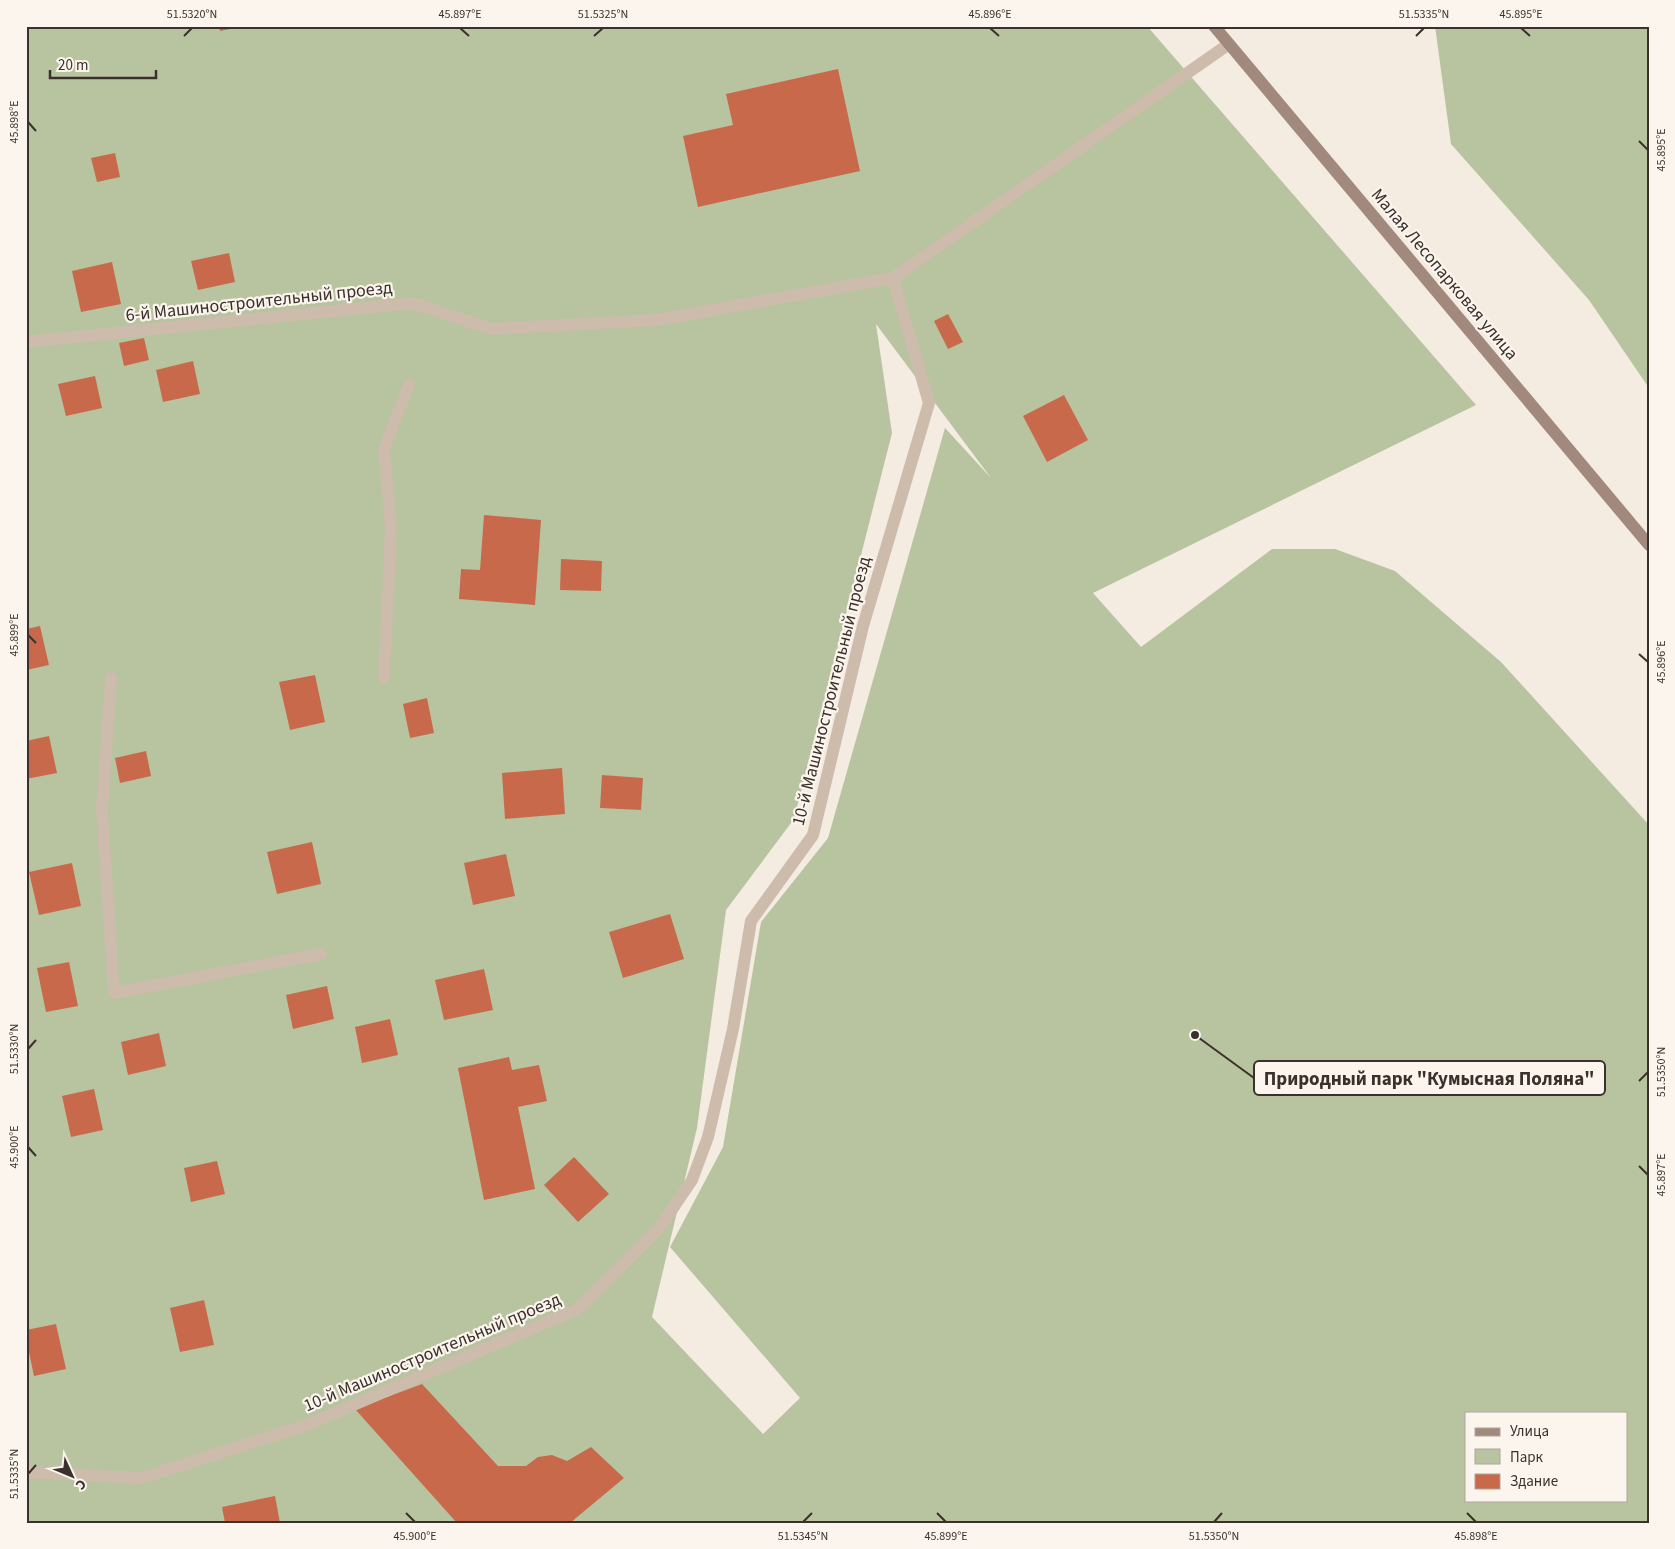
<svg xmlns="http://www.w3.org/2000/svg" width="1675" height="1549" viewBox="0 0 1675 1549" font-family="'Source Sans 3',sans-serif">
<rect width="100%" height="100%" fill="#f4ebe1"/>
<g fill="#b8c4a0" fill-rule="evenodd">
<path d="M26 26H1147L1476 405 1093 593 1141 647 1272 549H1335L1395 571 1501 662 1649 825V1523H26ZM876 324 991 478 945 428 828 838 761 922 723 1147 670 1247 800 1398 763 1434 652 1317 697 1128 726 910 794 819 892 433ZM1466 1413H1626V1500H1466Z"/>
<path d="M1435 26H1649V388L1589 300 1451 144Z"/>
</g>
<g fill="#c8694b">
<path d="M219 26H240V27L220 31Z"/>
<path d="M838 69 860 171 698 207 683 136 733 125 726 94Z"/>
<path d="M115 153 120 177 97 182 91 158Z"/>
<path d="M229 253 235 282 198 290 191 261Z"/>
<path d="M112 262 121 304 81 312 72 271Z"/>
<path d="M948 314 963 342 948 349 934 321Z"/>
<path d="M144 338 149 360 124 366 119 343Z"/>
<path d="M193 361 200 394 163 402 156 370Z"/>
<path d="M95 376 102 408 66 416 58 384Z"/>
<path d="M1064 395 1088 440 1047 462 1023 416Z"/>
<path d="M484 515 541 520 535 605 459 599 461 569 480 570Z"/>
<path d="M561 559 602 561 601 591 560 590Z"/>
<path d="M40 626 49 665 26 670V629Z"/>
<path d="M315 675 325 722 290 730 279 682Z"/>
<path d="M427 698 434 733 410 738 403 704Z"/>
<path d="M49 736 57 773 26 779V741Z"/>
<path d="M146 751 151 776 120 783 115 758Z"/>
<path d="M562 768 565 814 505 819 502 773Z"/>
<path d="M602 775 643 778 641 810 600 808Z"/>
<path d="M312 842 321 884 277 894 267 852Z"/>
<path d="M506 854 515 896 473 905 464 863Z"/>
<path d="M72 863 81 906 39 915 29 872Z"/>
<path d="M670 914 684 959 623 978 609 932Z"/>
<path d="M69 962 78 1006 46 1012 37 968Z"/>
<path d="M484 969 493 1010 444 1020 435 980Z"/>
<path d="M327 986 334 1019 293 1029 286 995Z"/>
<path d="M390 1019 398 1055 362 1063 355 1027Z"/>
<path d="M159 1033 166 1066 128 1075 121 1042Z"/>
<path d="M509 1057 512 1070 539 1065 547 1101 518 1107 535 1189 484 1200 458 1068Z"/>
<path d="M94 1089 103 1130 71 1137 62 1096Z"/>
<path d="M574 1157 609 1194 578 1222 544 1185Z"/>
<path d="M217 1161 225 1194 191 1202 184 1168Z"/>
<path d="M204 1300 214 1345 180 1352 170 1308Z"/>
<path d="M56 1324 66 1369 34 1376 26 1338V1330Z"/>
<path d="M422 1384 498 1466H526L538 1457 552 1455 567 1461 591 1447 624 1478 570 1523H457L355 1409Z"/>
<path d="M275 1496 280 1523H225L222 1507Z"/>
</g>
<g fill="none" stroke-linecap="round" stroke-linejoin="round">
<g stroke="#cdbbac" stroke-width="12">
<path d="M26 342 413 303 491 329"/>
<path d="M111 678 102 810 114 993 321 954"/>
<path d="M384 678 391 527 384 449 409 385"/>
<path d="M26 1472 142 1478 309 1424 578 1309 661 1226 692 1180 708 1137 733 1029 751 921 813 835 863 626 929 403 893 278"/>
</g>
<path stroke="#cdbbac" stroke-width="12" d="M491 329 656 320 893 278 1229 44"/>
<path stroke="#a18a7d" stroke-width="12" d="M1214 26 1649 545"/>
</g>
<path fill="none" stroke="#3b302b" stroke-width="2" d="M460 28 469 36M990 28 999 36M1521 28 1530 36M184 36 192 28M594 36 603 28M1416 36 1424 28M28 122 36 131M1639 141 1648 150M28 635 36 643M1639 654 1648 662M28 1049 36 1040M1639 1081 1648 1072M28 1147 36 1156M1639 1166 1648 1175M28 1474 36 1465M406 1513 415 1522M937 1513 946 1522M1467 1513 1476 1522M803 1522 812 1513M1214 1522 1222 1513"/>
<g text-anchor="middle" stroke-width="4.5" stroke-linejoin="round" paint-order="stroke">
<g font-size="18" fill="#3b302b" stroke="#fbf5ee">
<text transform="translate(1445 274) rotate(50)" y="6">Малая Лесопарковая улица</text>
<text transform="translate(259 301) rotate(-6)" y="6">6-й Машиностроительный проезд</text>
<text transform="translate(831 691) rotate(-76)" y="6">10-й Машиностроительный проезд</text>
<text transform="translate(432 1352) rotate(-23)" y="6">10-й Машиностроительный проезд</text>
</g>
</g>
<path fill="none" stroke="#3b302b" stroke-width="2" d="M1195 1035L1254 1078"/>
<circle fill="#3b302b" stroke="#fbf5ee" stroke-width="2" cx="1195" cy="1035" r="5"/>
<rect fill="#fbf5ee" stroke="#3b302b" stroke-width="2" x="1254" y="1061" width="351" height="34" rx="5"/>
<g font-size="19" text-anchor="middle" font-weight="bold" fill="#3b302b">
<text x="1429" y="1085">Природный парк "Кумысная Поляна"</text>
</g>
<rect width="1675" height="1549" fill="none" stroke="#fbf5ee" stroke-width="55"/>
<rect x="1465" y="1412" width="162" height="90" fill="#fbf5ee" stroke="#aea6a0"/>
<rect x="1475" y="1428" width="25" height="8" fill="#a18a7d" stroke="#aea6a0"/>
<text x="1510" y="1436" font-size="15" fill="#3b302b">Улица</text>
<rect x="1475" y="1449" width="25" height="15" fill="#b8c4a0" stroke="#aea6a0"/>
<text x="1510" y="1462" font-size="15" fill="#3b302b">Парк</text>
<rect x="1475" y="1474" width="25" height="15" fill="#c8694b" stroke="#aea6a0"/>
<text x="1510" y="1486" font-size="15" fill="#3b302b">Здание</text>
<g transform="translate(72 1476) rotate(134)" stroke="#fbf5ee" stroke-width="4" paint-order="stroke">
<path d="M0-4L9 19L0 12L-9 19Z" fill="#3b302b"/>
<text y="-8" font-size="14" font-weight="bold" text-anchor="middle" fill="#3b302b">С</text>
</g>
<path d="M50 70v8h106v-8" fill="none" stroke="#3b302b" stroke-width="2.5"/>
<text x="58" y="70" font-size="15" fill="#3b302b" stroke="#fbf5ee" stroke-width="4" paint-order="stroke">20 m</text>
<rect x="28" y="28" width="1620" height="1494" fill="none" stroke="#3b302b" stroke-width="2"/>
<g font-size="12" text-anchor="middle" fill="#3b302b">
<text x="192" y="18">51.5320°N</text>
<text x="460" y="18">45.897°E</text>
<text x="603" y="18">51.5325°N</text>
<text x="990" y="18">45.896°E</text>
<text x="1424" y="18">51.5335°N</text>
<text x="1521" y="18">45.895°E</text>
<text transform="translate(14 122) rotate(-90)" y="4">45.898°E</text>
<text transform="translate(1661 150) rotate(-90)" y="4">45.895°E</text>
<text transform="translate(14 635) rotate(-90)" y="4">45.899°E</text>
<text transform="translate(1661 662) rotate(-90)" y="4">45.896°E</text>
<text transform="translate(14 1049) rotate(-90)" y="4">51.5330°N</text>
<text transform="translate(1661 1072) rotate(-90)" y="4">51.5350°N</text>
<text transform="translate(14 1147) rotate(-90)" y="4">45.900°E</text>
<text transform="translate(1661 1175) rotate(-90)" y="4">45.897°E</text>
<text transform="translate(14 1474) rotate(-90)" y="4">51.5335°N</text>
<text x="415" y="1540">45.900°E</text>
<text x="803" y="1540">51.5345°N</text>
<text x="946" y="1540">45.899°E</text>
<text x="1214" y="1540">51.5350°N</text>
<text x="1476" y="1540">45.898°E</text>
</g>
</svg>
